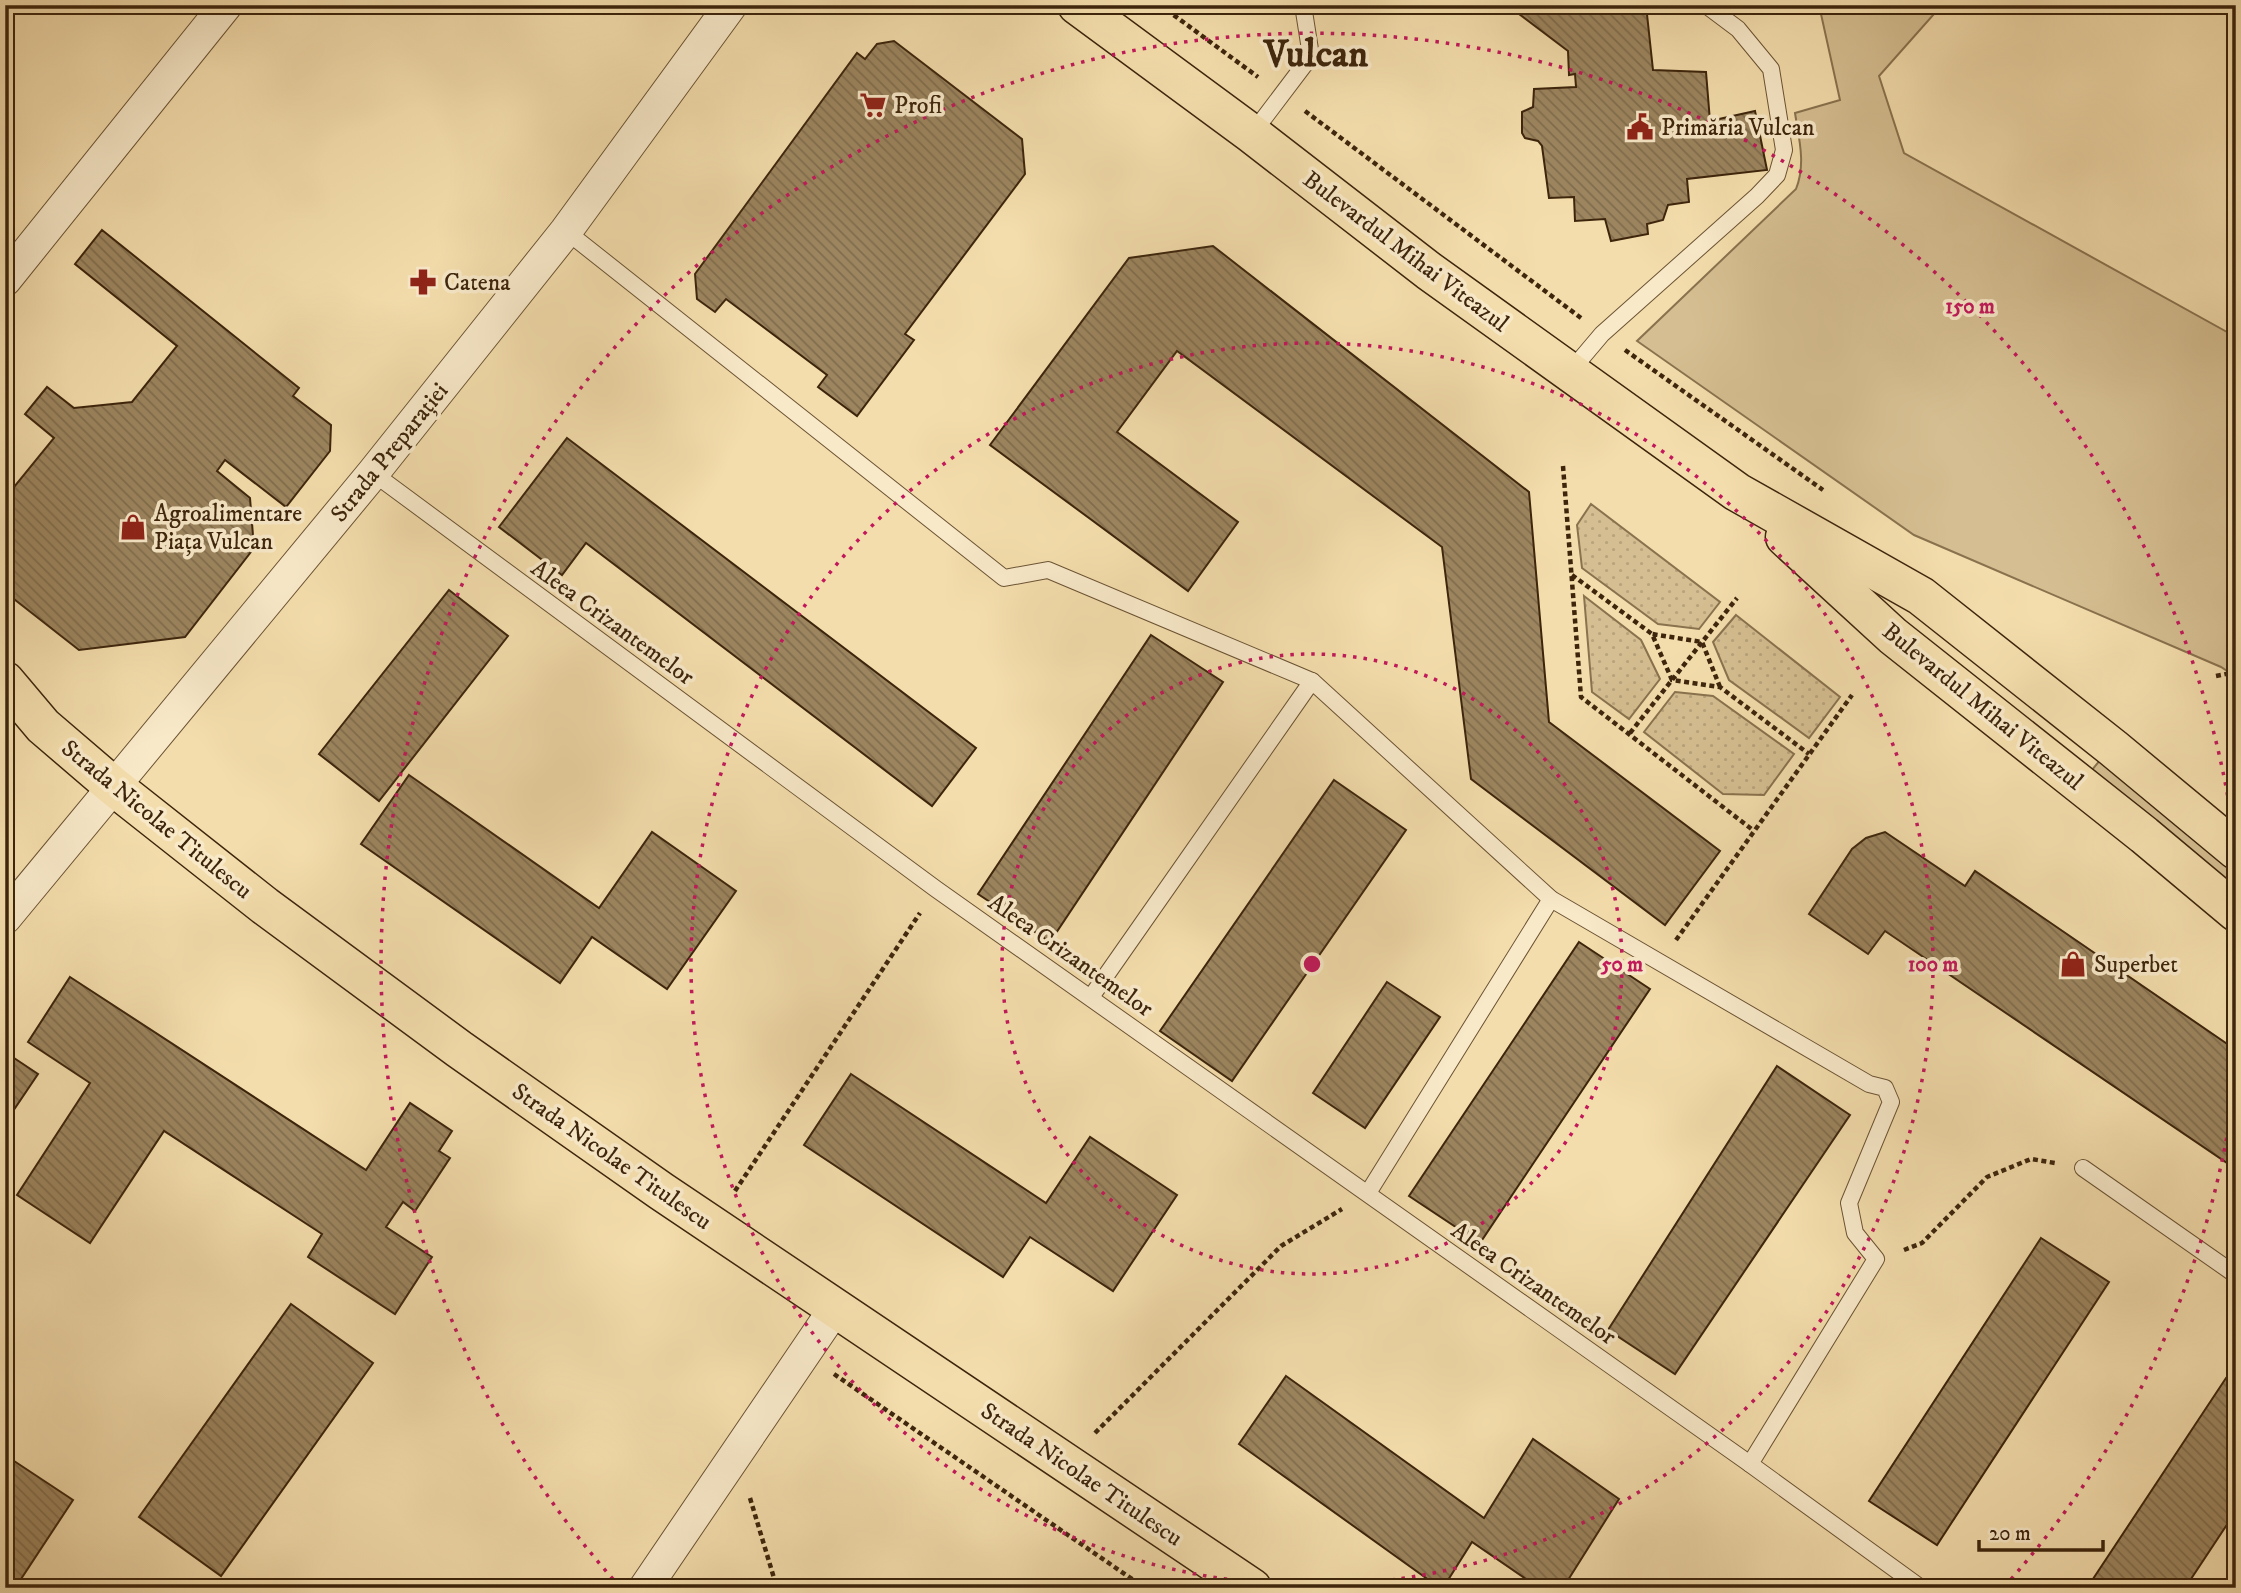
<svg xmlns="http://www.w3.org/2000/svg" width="2241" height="1593" viewBox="0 0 2241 1593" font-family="'IM FELL DW Pica',serif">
<defs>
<pattern id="park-dots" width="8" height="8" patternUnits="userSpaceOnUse" patternTransform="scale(1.75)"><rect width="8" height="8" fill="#d5be91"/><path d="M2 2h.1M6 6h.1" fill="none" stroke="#b8a37c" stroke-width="1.8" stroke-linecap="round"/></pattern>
<pattern id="building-back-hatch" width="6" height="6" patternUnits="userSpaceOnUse" patternTransform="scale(1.75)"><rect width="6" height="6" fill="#9c855f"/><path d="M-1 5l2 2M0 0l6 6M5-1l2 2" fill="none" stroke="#806d4d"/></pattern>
</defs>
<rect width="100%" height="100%" fill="#f4ddac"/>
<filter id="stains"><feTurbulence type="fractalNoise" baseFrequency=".00286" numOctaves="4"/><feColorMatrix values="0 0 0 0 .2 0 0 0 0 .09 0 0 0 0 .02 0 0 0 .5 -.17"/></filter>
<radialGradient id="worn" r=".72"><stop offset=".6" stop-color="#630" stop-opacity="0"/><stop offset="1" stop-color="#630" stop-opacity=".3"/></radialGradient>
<g fill="#d5be91" stroke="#89724e" stroke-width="2">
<path d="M1819 5H1942L1879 76 1904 153 2236 337V677L2221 667 1914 535 1637 341 1796 189C1806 164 1799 139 1795 113L1840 100Z"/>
<path d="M2101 759 2236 871V890L2091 771Z"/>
</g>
<g fill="url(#park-dots)" stroke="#89724e" stroke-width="2">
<path d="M1591 504 1720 602 1699 629 1658 624 1582 568 1577 525Z"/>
<path d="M1584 596 1641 640 1660 679 1629 719 1592 692Z"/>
<path d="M1736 615 1840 697 1809 738 1729 680 1713 642Z"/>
<path d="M1675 692 1713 696 1794 754 1764 795 1723 794 1644 732Z"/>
</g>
<g fill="url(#building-back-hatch)" stroke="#3d250c" stroke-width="2">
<path d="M1507 5H1646L1653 70 1706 72 1710 121 1755 111 1767 170 1687 179 1689 202 1668 205 1663 220 1647 224 1648 234 1611 241 1605 219 1575 221 1574 197 1549 198 1542 146 1538 141 1525 138 1522 133V112L1533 107 1534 89 1576 87 1575 74 1569 75 1568 51Z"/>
<path d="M894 41 1022 139 1025 174 905 334 914 340 857 416 818 387 827 375 726 299 715 312 697 299 695 274 857 53 865 59 877 44Z"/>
<path d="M102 230 299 388 293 396 331 425 330 451 286 507 225 460 217 471 250 498 254 548 185 637 79 650 5 592V498L54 438 25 414 47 387 74 408 132 402 177 346 75 264Z"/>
<path d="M1213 246 1529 492 1549 722 1720 851 1665 925 1471 779 1442 547 1177 351 1117 432 1238 522 1188 591 990 445 1129 258Z"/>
<path d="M567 438 976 748 932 806 586 543 562 575 499 527Z"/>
<path d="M449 590 508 636 379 801 319 754Z"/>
<path d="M1151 635 1223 682 1050 942 978 894Z"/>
<path d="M409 775 599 908 652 832 736 891 667 989 592 937 560 983 361 844Z"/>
<path d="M1334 780 1406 830 1232 1081 1160 1031Z"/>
<path d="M1885 832 1965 886 1975 871 2236 1050V1169L1885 931 1868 954 1809 914 1852 849 1866 838Z"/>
<path d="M1579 942 1650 989 1480 1243 1409 1196Z"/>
<path d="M70 977 366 1170 410 1103 452 1131 439 1151 450 1158 415 1211 403 1202 386 1227 432 1257 395 1314 308 1257 322 1234 164 1131 90 1243 17 1195 90 1083 28 1042Z"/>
<path d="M1387 982 1440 1017 1365 1128 1313 1093Z"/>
<path d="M5 1052 38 1074 5 1123Z"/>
<path d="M1777 1066 1850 1115 1675 1374 1608 1330Z"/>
<path d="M851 1074 1046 1203 1090 1137 1177 1195 1113 1291 1030 1237 1003 1277 804 1145Z"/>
<path d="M2041 1238 2109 1282 1937 1545 1869 1501Z"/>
<path d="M291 1304 373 1363 221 1576 139 1517Z"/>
<path d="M1286 1376 1484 1518 1533 1439 1619 1499 1563 1588H1539L1472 1542 1443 1588H1440L1239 1444Z"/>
<path d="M2226 1378 2236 1384V1511L2185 1588H2087Z"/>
<path d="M5 1455 73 1500 19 1582 5 1573Z"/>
</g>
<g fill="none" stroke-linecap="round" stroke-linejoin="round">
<g stroke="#6b5334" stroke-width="18">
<g id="service">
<path d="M1252 134 1311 56 1303 5"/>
<path d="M566 231 1004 578 1048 570 1312 681"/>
<path d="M1569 373 1602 334 1757 196 1777 175 1784 150 1771 69 1738 29 1706 5"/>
<path d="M373 473 936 889 1750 1464"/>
<path d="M1091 997 1312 681 1551 899 1869 1084 1885 1088 1891 1102 1849 1203 1855 1233 1876 1259 1750 1464 1921 1588"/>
<path d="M2083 1168 2236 1275"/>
<path d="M1368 1193 1551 899"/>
</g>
</g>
<g stroke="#6b5334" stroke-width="34">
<g id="minor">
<path d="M5 280 226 5"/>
<path d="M5 918 373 473 566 231 731 5"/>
<path d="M645 1588 836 1307"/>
</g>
</g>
<g stroke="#3d250c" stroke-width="41">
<g id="primary">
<path d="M1077 5 1252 134 1429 271 1737 492 1921 596 2113 748 2236 850"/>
<path d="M1785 537 1893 636 2144 835 2236 912"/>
<path d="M5 681 43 726 113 786 265 906 459 1049 661 1191 1252 1588"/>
</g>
</g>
<g stroke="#3d250c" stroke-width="4.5" stroke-dasharray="5 3.5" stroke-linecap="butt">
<path d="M1160 5 1258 77"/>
<path d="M1305 111 1581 318"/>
<path d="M1625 350 1823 490"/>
<path d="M1563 466 1581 697 1754 831"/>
<path d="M1572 575 1652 634"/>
<path d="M2216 676 2236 672"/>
<path d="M1720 687 1702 642 1652 634 1672 680 1720 687 1809 754"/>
<path d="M1630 733 1737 598"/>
<path d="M1676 940 1852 695"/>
<path d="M735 1191 920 913"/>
<path d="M1904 1250 1922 1243 1987 1177 2031 1159 2055 1163"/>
<path d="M834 1374 1145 1588"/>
<path d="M1095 1433 1281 1246 1342 1209"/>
<path d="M750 1498 777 1588"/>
</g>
<use href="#service" stroke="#f8e9c9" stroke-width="16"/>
<use href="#minor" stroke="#f8e9c9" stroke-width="32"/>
<use href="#primary" stroke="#f4ddac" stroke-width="38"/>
</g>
<g fill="none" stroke="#c2185b" stroke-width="3.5" stroke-dasharray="3.5 7">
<circle cx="1312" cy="964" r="310"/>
<circle cx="1312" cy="964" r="621"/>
<path d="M2235 1086A931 931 0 0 1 2004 1587M620 1587A931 931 0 1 1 2235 842"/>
</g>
<defs>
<g id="supermarket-bare" transform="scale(2.1)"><path d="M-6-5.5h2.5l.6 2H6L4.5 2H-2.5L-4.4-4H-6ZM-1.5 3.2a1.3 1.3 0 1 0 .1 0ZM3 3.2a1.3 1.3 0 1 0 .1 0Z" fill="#8f2418" stroke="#f8e9c9" stroke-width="2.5" paint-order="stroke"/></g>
<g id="civic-bare" transform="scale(2.1)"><path d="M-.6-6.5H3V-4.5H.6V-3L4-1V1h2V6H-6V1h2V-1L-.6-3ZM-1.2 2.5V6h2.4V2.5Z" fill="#8f2418" stroke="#f8e9c9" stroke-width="2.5" paint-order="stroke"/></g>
<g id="pharmacy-bare" transform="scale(2.1)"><path d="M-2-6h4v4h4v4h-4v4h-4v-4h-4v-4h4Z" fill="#8f2418" stroke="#f8e9c9" stroke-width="2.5" paint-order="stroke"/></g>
<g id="shop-bare" transform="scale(2.1)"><path d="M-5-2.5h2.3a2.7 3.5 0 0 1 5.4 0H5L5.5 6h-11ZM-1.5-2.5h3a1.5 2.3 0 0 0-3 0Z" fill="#8f2418" stroke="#f8e9c9" stroke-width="2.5" paint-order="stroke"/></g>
</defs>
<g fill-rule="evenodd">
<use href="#supermarket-bare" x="873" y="105"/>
<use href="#civic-bare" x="1640" y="127"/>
<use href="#pharmacy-bare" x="423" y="282"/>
<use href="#shop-bare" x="133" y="527"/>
<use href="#shop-bare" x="2073" y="964"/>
</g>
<g text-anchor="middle" stroke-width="7" stroke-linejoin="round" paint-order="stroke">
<g font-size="24" fill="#3d250c" stroke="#f8e9c9" text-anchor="start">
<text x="894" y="113">Profi</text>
<text x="1661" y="135">Primăria Vulcan</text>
<text x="444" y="290">Catena</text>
<text x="154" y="521">Agroalimentare<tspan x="154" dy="28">Piața Vulcan</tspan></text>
<text x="2094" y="972">Superbet</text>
</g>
<g font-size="24" fill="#3d250c" stroke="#f8e9c9">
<text transform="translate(1406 251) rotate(37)" y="8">Bulevardul Mihai Viteazul</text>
<text transform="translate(389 452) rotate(-51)" y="8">Strada Preparației</text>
<text transform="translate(613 622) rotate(36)" y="8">Aleea Crizantemelor</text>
<text transform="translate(1983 706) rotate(39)" y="8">Bulevardul Mihai Viteazul</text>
<text transform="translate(157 819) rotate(39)" y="8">Strada Nicolae Titulescu</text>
<text transform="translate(1071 955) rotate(35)" y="8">Aleea Crizantemelor</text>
<text transform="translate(612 1156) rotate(35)" y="8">Strada Nicolae Titulescu</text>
<text transform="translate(1534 1283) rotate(35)" y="8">Aleea Crizantemelor</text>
<text transform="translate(1082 1474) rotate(34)" y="8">Strada Nicolae Titulescu</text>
</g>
<g font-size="38" font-weight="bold" fill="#3d250c" stroke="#f8e9c9">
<text x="1316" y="66">Vulcan</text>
</g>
</g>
<circle cx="1312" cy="964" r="10" fill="#c2185b" stroke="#f8e9c9" stroke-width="3.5"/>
<g font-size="21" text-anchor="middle" font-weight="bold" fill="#c2185b" stroke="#f8e9c9" stroke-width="7" stroke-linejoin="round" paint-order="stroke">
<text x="1970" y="313">150 m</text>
<text x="1622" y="971">50 m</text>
<text x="1933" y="971">100 m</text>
</g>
<rect width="2241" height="1593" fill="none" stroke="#f4ddac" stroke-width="28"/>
<rect x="7" y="7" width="2227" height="1579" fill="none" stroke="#3d250c" stroke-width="3.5"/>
<rect x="14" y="14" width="2213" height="1565" fill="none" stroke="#3d250c" stroke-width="2"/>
<path d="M1979 1540v10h124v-10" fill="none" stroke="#3d250c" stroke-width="3.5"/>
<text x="1989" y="1540" font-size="21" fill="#3d250c" stroke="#f8e9c9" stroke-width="5" paint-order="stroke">20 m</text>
<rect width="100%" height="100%" filter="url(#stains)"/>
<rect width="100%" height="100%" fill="url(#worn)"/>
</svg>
